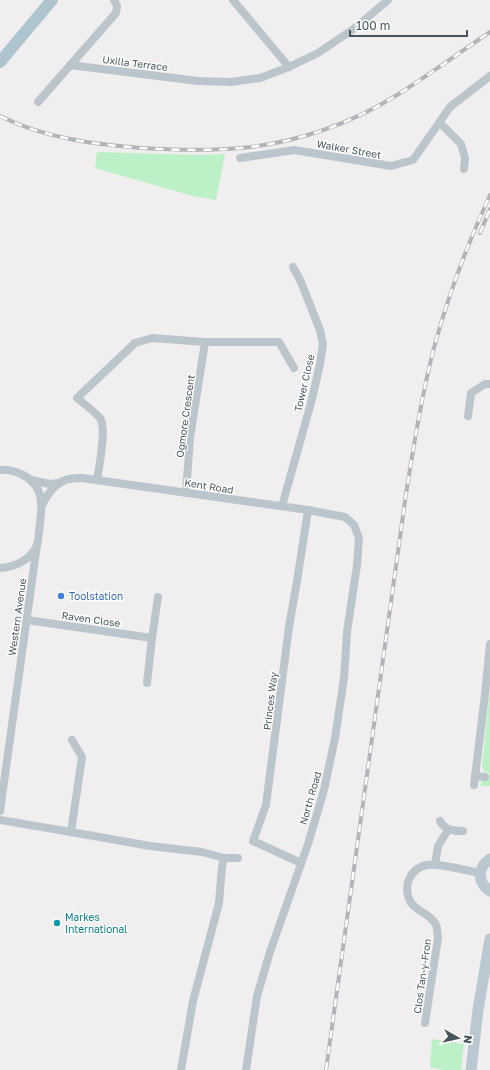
<svg xmlns="http://www.w3.org/2000/svg" width="490" height="1070" viewBox="0 0 490 1070" font-family="'Golos Text',sans-serif">
<rect width="100%" height="100%" fill="#f1eeef"/>
<g fill="#bcf0c6">
<path d="M97 152 197 155 225 154 216 200 193 196 95 168Z"/>
<path d="M489 698H490V786H481C481 780 483 779 489 778V773L485 772 482 767Z"/>
<path d="M432 1039 464 1044 461 1070H444L430 1067Z"/>
</g>
<g fill="none" stroke-linecap="round" stroke-linejoin="round">
<g stroke="#bac6cc" stroke-width="8">
<path d="M233 0 289 67"/>
<path d="M70 65 198 81 231 82 260 78 289 67 318 53 355 28 388 0"/>
<path d="M38 102 116 13 117 6 114 0"/>
<path d="M440 123 461 144 465 158 464 169"/>
<path d="M240 158 294 150 391 166 413 160 450 107 490 76"/>
<path d="M205 342H279L294 368"/>
<path d="M468 416 471 393 485 384H490"/>
<path d="M0 470C8 469 14 471 21 474 43 484 43 503 40 523 39 530 39 538 37 545 31 560 15 567 0 568"/>
<path d="M31 480 50 484 59 483"/>
<path d="M97 480C99 467 107 429 100 418 97 414 82 402 77 398L135 343 152 338 205 342 190 438 186 493"/>
<path d="M42 505C46 497 54 485 63 481 69 478 76 478 82 478L308 510 345 517 354 525 359 538 357 565 347 632 344 678 335 738 324 790 308 844 270 952 257 996 246 1070"/>
<path d="M282 506 311 403 320 364 323 344 320 330 301 282 293 267"/>
<path d="M27 620 152 638"/>
<path d="M147 683 152 638 158 597"/>
<path d="M475 776 485 777"/>
<path d="M474 785 485 695 490 644"/>
<path d="M0 811 37 545"/>
<path d="M0 820 71 832 150 846 202 852 224 858 222 867 219 903 193 1001 181 1070"/>
<path d="M440 821C445 830 453 831 463 831"/>
<path d="M71 832 82 757 72 740"/>
<path d="M224 858H238"/>
<path d="M301 863 253 841 266 805 289 627 298 575 308 510"/>
<path d="M435 864 438 846 448 830"/>
<path d="M425 1023 438 938C437 934 438 929 436 925 431 914 418 912 411 903 407 896 406 890 408 882 416 859 437 864 456 868 464 870 472 871 480 873"/>
</g>
<g stroke="#bac9d1" stroke-width="11">
<path d="M490 859C477 868 477 882 490 891"/>
<path d="M471 1070 478 1010 490 939"/>
</g>
<path stroke="#aec4ce" stroke-width="12" d="M0 62 52 0"/>
<g stroke="#b1b5b9" stroke-width="4">
<g id="rail">
<path d="M0 116C44 138 92 144 141 148 174 150 208 151 241 148 295 143 351 124 397 95 429 75 459 53 490 32"/>
<path d="M480 233 490 209"/>
<path d="M326 1070 406 494C414 444 422 393 435 344 449 293 468 243 490 195"/>
</g>
</g>
<use href="#rail" stroke="#fff" stroke-width="2.5" stroke-dasharray="8" stroke-linecap="butt"/>
</g>
<circle fill="#3f7fe0" stroke="#fff" stroke-width="1.5" cx="61" cy="596" r="4"/>
<circle fill="#0f9aa8" stroke="#fff" stroke-width="1.5" cx="57" cy="923" r="4"/>
<g text-anchor="middle" stroke-width="3" stroke-linejoin="round" paint-order="stroke">
<g font-size="10" fill="#46565c" stroke="#fff">
<text transform="translate(135 63) rotate(7)" y="4">Uxilla Terrace</text>
<text transform="translate(349 149) rotate(10)" y="4">Walker Street</text>
<text transform="translate(304 383) rotate(-77)" y="4">Tower Close</text>
<text transform="translate(185 416) rotate(-82)" y="4">Ogmore Crescent</text>
<text transform="translate(209 486) rotate(9)" y="4">Kent Road</text>
<text transform="translate(17 617) rotate(-82)" y="4">Western Avenue</text>
<text transform="translate(91 619) rotate(8)" y="4">Raven Close</text>
<text transform="translate(270 701) rotate(-83)" y="4">Princes Way</text>
<text transform="translate(310 798) rotate(-74)" y="4">North Road</text>
<text transform="translate(422 976) rotate(-82)" y="4">Clos Tan-y-Fron</text>
</g>
<g font-size="10" fill="#366cbe" stroke="#fff" text-anchor="start">
<text x="69" y="600">Toolstation</text>
</g>
<g font-size="10" fill="#0d838f" stroke="#fff" text-anchor="start">
<text x="65" y="921">Markes<tspan x="65" dy="12">International</tspan></text>
</g>
</g>
<g transform="translate(458 1038) rotate(98)" stroke="#ffffff" stroke-width="3" paint-order="stroke">
<path d="M0-3L7 15L0 10L-7 15Z" fill="#46565c"/>
<text y="-6" font-size="11" font-weight="bold" text-anchor="middle" fill="#46565c">N</text>
</g>
<path d="M350 30v6h117v-6" fill="none" stroke="#46565c" stroke-width="2"/>
<text x="356" y="30" font-size="12" fill="#46565c" stroke="#ffffff" stroke-width="3" paint-order="stroke">100 m</text>
</svg>
